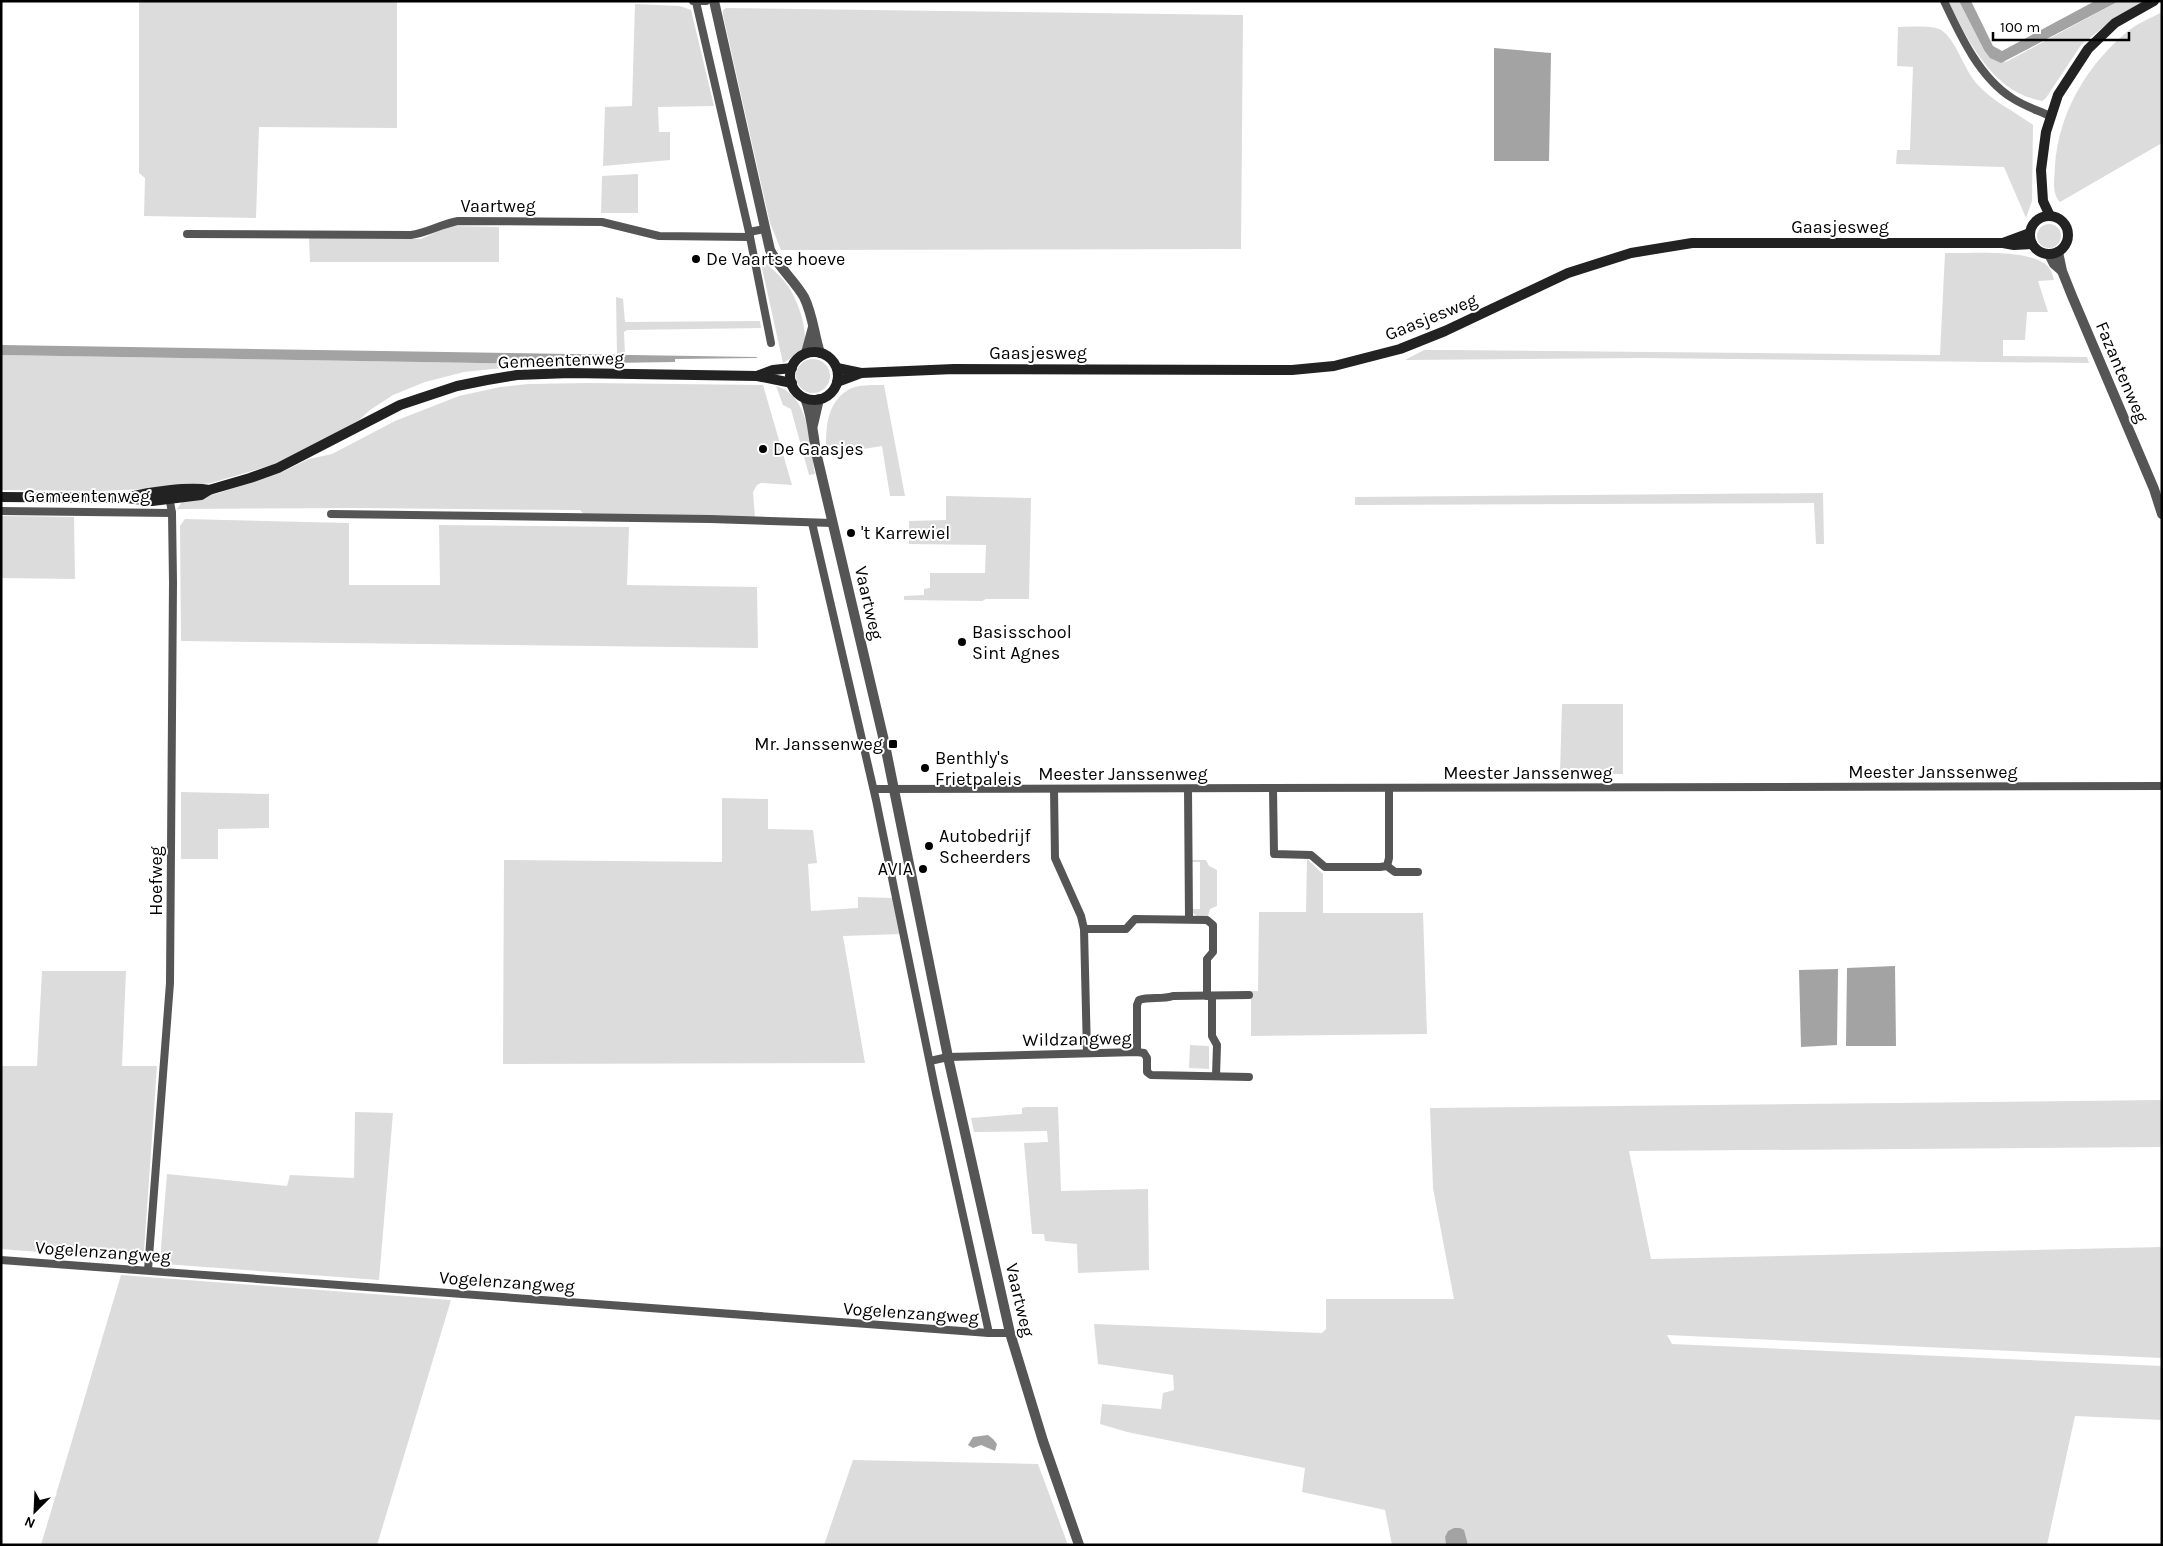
<svg xmlns="http://www.w3.org/2000/svg" width="2163" height="1546" viewBox="0 0 2163 1546" font-family="Karla,sans-serif">
<rect width="100%" height="100%" fill="#fff"/>
<g fill="#dcdcdc">
<path d="M139 1H397V128L259 127 256 218 144 216 145 178 139 173Z"/>
<path d="M1948 1H1959L1984 50 2006 62 2119 1H2144L2106 25 2081 45 2046 98 2042 101C1992 92 1969 42 1948 1Z"/>
<path d="M635 4 680 6 691 10 714 106 658 107 659 132H670V160L603 166 605 107 632 106Z"/>
<path d="M726 8 1243 15 1241 249 781 250 770 223 723 15V10Z"/>
<path d="M2162 12V143L2060 202C2051 193 2055 177 2055 165 2059 112 2087 65 2128 31 2138 23 2151 18 2162 12Z"/>
<path d="M1898 27C1908 27 1933 25 1941 30 1956 39 1964 70 1977 84 1993 102 2014 111 2033 125L2032 201 2026 218 2004 167 1896 164 1897 150H1910L1913 67 1897 66Z"/>
<path d="M638 174V213H601L602 176Z"/>
<circle cx="2049" cy="236" r="12"/>
<path d="M450 226 499 227V262H310L309 238 421 239Z"/>
<path d="M1945 253C1970 254 2034 247 2050 269 2052 272 2053 277 2054 280L2038 281 2048 312H2027L2025 340H2003V356L2087 357 2089 363 1641 358 1405 360 1424 350H1450L1940 355Z"/>
<path d="M760 259C769 266 781 276 788 286 797 299 811 334 802 349 798 355 789 359 783 363Z"/>
<path d="M616 297 623 299 625 322 760 321 761 328 627 330 624 332 625 356 617 355Z"/>
<path d="M1 355 543 364 464 372 425 382 393 395 370 410 359 420 305 450 272 465 211 483 170 488 99 491 1 490Z"/>
<circle cx="813" cy="376" r="17"/>
<path d="M590 383 763 385 792 485 761 483 757 485 753 492 755 518 586 516 580 510H575L359 508 177 509 182 502 219 493 284 471 309 459 332 454 395 421 459 396 500 387 528 384Z"/>
<path d="M884 385 905 496H890L882 446 826 455C826 431 825 404 848 390 858 384 873 385 884 385Z"/>
<path d="M776 386C810 395 810 446 815 474L809 475 791 409 783 405Z"/>
<path d="M1823 493 1824 544H1816L1814 503 1355 505V497Z"/>
<path d="M946 496 1031 498 1029 599H986L982 601 904 600V596L924 595V589L930 588V573H985L986 545 909 544V521L946 520Z"/>
<path d="M1 516 74 517 75 579 1 578Z"/>
<path d="M185 519 349 523V585H440L439 525 629 527 627 585 757 587 758 648 181 641 180 526Z"/>
<path d="M1562 704H1623V774H1560Z"/>
<path d="M181 792 269 794V828L218 829V859H181Z"/>
<path d="M722 798 768 799V829L813 830 817 863 808 864 811 911 858 908V897L894 898 902 934 843 936 865 1063 503 1064 504 860 722 862Z"/>
<path d="M1307 859 1323 874V913H1423L1427 1034 1251 1036V991H1258L1259 912H1306Z"/>
<path d="M1191 860H1206L1209 866 1217 870V906L1210 909 1208 916H1197L1193 913 1192 909H1200V862H1192Z"/>
<path d="M42 971H126L122 1066H157L144 1251 140 1260 1 1249V1066H37Z"/>
<path d="M1190 1045 1209 1046V1069L1189 1068Z"/>
<path d="M2162 1100V1147L1629 1151 1651 1259 2162 1247V1358L1667 1335 1672 1344 2162 1366V1420L2075 1416 2047 1545H1468V1543L1445 1537 1446 1545H1392L1385 1510 1302 1492 1305 1468 1127 1432 1100 1424 1102 1404 1161 1409 1163 1393 1174 1390 1173 1375 1098 1364 1094 1324 1322 1333 1326 1329V1299H1454L1433 1188 1430 1108Z"/>
<path d="M1026 1107H1058L1061 1191 1148 1189 1149 1270 1078 1273 1077 1244 1045 1241 1044 1234H1032L1024 1143 1048 1142 1047 1131 974 1132 971 1118 1022 1114V1108Z"/>
<path d="M355 1112 393 1113 379 1280 164 1264 161 1257V1247L167 1174 287 1186 290 1175 354 1178Z"/>
<path d="M121 1275 451 1300 377 1545H41Z"/>
<path d="M853 1460 1038 1464 1068 1545H824Z"/>
</g>
<g fill="#a3a3a3">
<path d="M1959 1H1971L1993 46 2002 51 2095 1H2119L2001 63 1990 58 1984 50Z"/>
<path d="M1494 48 1551 53 1549 161H1494Z"/>
<path d="M1 345 756 357 758 358 675 359V362L543 364 1 355Z"/>
<path d="M1895 966 1896 1046H1846L1847 968Z"/>
<path d="M1838 969 1837 1045 1801 1047 1799 970Z"/>
<path d="M988 1435 993 1439 997 1444 995 1451 981 1445 973 1448 968 1445 973 1437Z"/>
<path d="M1454 1528H1460L1464 1530 1468 1545H1446L1445 1537 1448 1531Z"/>
</g>
<g fill="none" stroke-linecap="round" stroke-linejoin="round">
<g stroke="#555" stroke-width="8">
<path d="M693 1H706"/>
<path d="M1944 1C1960 35 1979 77 2012 98 2024 106 2037 110 2050 116"/>
<path d="M696 2 749 232 771 343"/>
<path d="M749 232 765 229"/>
<path d="M187 234 411 235C427 233 441 224 458 221L602 222 659 236 750 237"/>
<path d="M1 511 172 513"/>
<path d="M331 514 710 519 832 523"/>
<path d="M812 523 876 800 936 1093 989 1333"/>
<path d="M874 789 2162 786"/>
<path d="M1054 789 1055 858 1081 916 1084 929 1087 1053"/>
<path d="M1188 789 1189 919"/>
<path d="M1273 789 1274 854 1311 855 1325 867H1380L1387 866 1389 858V789"/>
<path d="M1387 866 1395 872H1418"/>
<path d="M1084 929H1126L1135 919 1207 920 1213 925V952L1207 959V996"/>
<path d="M1212 996V1036L1217 1045 1216 1076"/>
<path d="M1137 1052V1005L1139 1000C1150 996 1161 1000 1173 996L1249 995"/>
<path d="M930 1061 948 1057 1137 1052 1144 1053 1147 1058V1072L1151 1075 1249 1077"/>
<path d="M1 1260 989 1333H1010"/>
<path d="M148 1270 170 983 173 582 172 513 169 496"/>
</g>
<g stroke="#555" stroke-width="10">
<path d="M714 1 770 250C780 269 794 280 804 297 813 315 814 335 820 353"/>
<path d="M2058 252 2062 271 2072 296 2154 489 2162 514"/>
<path d="M2049 254 2054 264 2061 270"/>
<path d="M806 353 813 327"/>
<path d="M805 398C812 415 813 434 816 452L885 745 948 1057 1010 1333 1043 1441 1079 1545"/>
<path d="M813 425 819 399"/>
</g>
<g stroke="#222" stroke-width="10">
<path d="M2050 216 2043 201 2041 170 2046 132 2058 95 2088 49 2115 23 2154 1"/>
<circle cx="2049" cy="235" r="19"/>
<path d="M2003 243 2030 233"/>
<circle cx="814" cy="376" r="24"/>
<path d="M837 368 861 373 954 369 1292 370 1334 366 1400 349 1445 331 1568 273 1631 253 1692 243H2003L2014 245 2032 244"/>
<path d="M757 376 773 370 792 368"/>
<path d="M837 382 861 373"/>
<path d="M1 497 127 498 152 501 201 495 209 490 250 478 278 468 400 405 457 386 487 380 517 375 570 373 757 376 792 383"/>
<path d="M129 497C148 492 190 486 209 490"/>
</g>
</g>
<g fill="#000" stroke="#fff" stroke-width="2">
<circle cx="696" cy="259" r="5"/>
<circle cx="763" cy="449" r="5"/>
<circle cx="851" cy="533" r="5"/>
<circle cx="962" cy="642" r="5"/>
<rect x="888" y="739" width="10" height="10" rx="2.5"/>
<circle cx="925" cy="768" r="5"/>
<circle cx="929" cy="846" r="5"/>
<circle cx="923" cy="869" r="5"/>
</g>
<g text-anchor="middle" stroke-width="4" stroke-linejoin="round" paint-order="stroke">
<g font-size="18" fill="#000" stroke="#fff">
<text x="498" y="212">Vaartweg</text>
<text x="1840" y="233">Gaasjesweg</text>
<text transform="translate(1431 317) rotate(-22)" y="6">Gaasjesweg</text>
<text x="1038" y="359">Gaasjesweg</text>
<text transform="translate(561 360) rotate(-2)" y="6">Gemeentenweg</text>
<text transform="translate(2122 372) rotate(67)" y="6">Fazantenweg</text>
<text x="87" y="502">Gemeentenweg</text>
<text transform="translate(869 603) rotate(77)" y="6">Vaartweg</text>
<text x="1933" y="778">Meester Janssenweg</text>
<text x="1528" y="779">Meester Janssenweg</text>
<text x="1123" y="780">Meester Janssenweg</text>
<text transform="translate(156 881) rotate(-90)" y="6">Hoefweg</text>
<text transform="translate(1077 1039) rotate(-1)" y="6">Wildzangweg</text>
<text transform="translate(103 1252) rotate(4)" y="6">Vogelenzangweg</text>
<text transform="translate(507 1282) rotate(4)" y="6">Vogelenzangweg</text>
<text transform="translate(1020 1300) rotate(77)" y="6">Vaartweg</text>
<text transform="translate(911 1313) rotate(4)" y="6">Vogelenzangweg</text>
</g>
<g font-size="18" fill="#000" stroke="#fff" text-anchor="start">
<text x="706" y="265">De Vaartse hoeve</text>
<text x="773" y="455">De Gaasjes</text>
<text x="861" y="539">'t Karrewiel</text>
<text x="972" y="638">Basisschool<tspan x="972" dy="21">Sint Agnes</tspan></text>
<text x="883" y="750" text-anchor="end">Mr. Janssenweg</text>
<text x="935" y="764">Benthly's<tspan x="935" dy="21">Frietpaleis</tspan></text>
<text x="939" y="842">Autobedrijf<tspan x="939" dy="21">Scheerders</tspan></text>
<text x="913" y="875" text-anchor="end">AVIA</text>
</g>
</g>
<rect width="2163" height="1546" fill="none" stroke="#000000" stroke-width="5"/>
<g transform="translate(35 1511) rotate(204)" stroke="#ffffff" stroke-width="4" paint-order="stroke">
<path d="M0-4L9 19L0 12L-9 19Z" fill="#000000"/>
<text y="-8" font-size="14" font-weight="bold" text-anchor="middle" fill="#000000">N</text>
</g>
<path d="M1993 32v8h136v-8" fill="none" stroke="#000000" stroke-width="2.5"/>
<text x="2000" y="32" font-size="15" fill="#000000" stroke="#ffffff" stroke-width="4" paint-order="stroke">100 m</text>
</svg>
